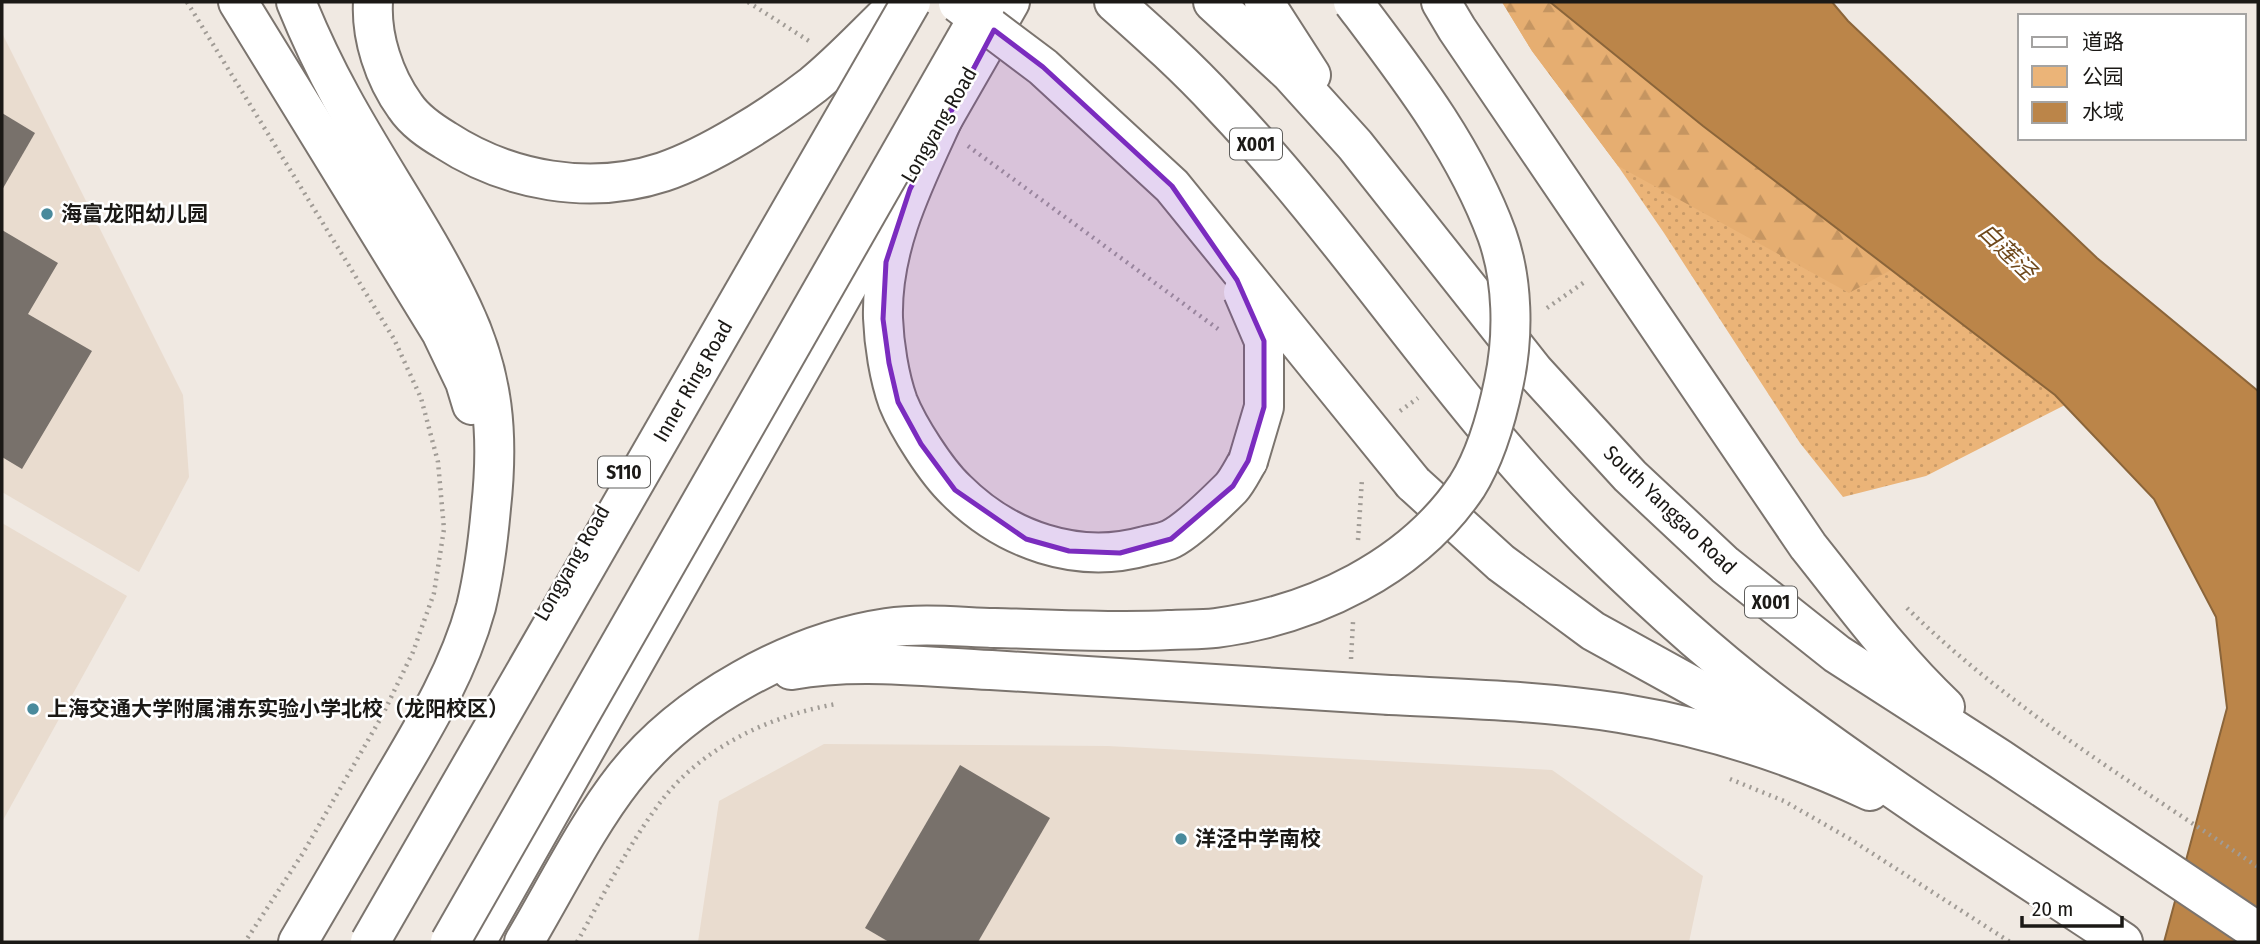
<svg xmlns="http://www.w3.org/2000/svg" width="2260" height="944" viewBox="0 0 2260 944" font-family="'Fira Sans Condensed','Noto Sans SC',sans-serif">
<defs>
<pattern id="green-dots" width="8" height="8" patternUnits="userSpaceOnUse" patternTransform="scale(1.75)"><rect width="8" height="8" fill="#ebb478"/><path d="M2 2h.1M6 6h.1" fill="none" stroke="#c99a67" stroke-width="1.8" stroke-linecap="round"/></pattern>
<pattern id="forest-firs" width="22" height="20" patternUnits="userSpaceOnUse" patternTransform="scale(1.75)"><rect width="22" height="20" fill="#e6ae71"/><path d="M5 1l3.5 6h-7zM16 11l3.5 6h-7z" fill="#c59561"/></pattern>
</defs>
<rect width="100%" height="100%" fill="#f0e9e2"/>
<g fill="#e9dccf">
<path d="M2 33 183 395 189 477 139 572 2 492Z"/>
<path d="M2 523 127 596 2 822Z"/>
<path d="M824 744 1108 746 1552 770 1703 876 1689 942H698L719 801Z"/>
</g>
<path fill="url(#green-dots)" d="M1502 2H1550L1703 126 2055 395 2065 405 1926 476 1843 497 1800 443 1664 233 1618 166 1532 51Z"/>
<path fill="url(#forest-firs)" d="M1502 2H1550L1703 126 1891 270 1849 293 1618 166 1532 51Z"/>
<path fill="#bb8549" stroke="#8b653a" stroke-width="2" d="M1550 2H1832L1848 21 2097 258 2258 391V942H2164L2227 708 2216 617 2154 499 2055 395 1703 126Z"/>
<g fill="#78716b">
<path d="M2 113 35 133 2 190Z"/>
<path d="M2 230 58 263 28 314 92 351 22 469 2 457Z"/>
<path d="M960 765 1050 818 978 942H889L865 928Z"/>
</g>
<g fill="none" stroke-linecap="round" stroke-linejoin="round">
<g stroke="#7b746e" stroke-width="42">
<g id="primary">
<path d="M929 143 1010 2"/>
<path d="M476 942 899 195"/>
</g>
</g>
<g stroke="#7b746e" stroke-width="42">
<g id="highway">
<path d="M238 2 441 332 465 382 472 405"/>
<path d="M296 2C309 34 324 66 341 97 380 169 427 234 462 308 494 375 499 435 491 508 488 542 484 574 476 607 459 669 426 724 394 778 362 833 330 888 298 942"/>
<path d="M373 2C371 37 384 77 405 106 415 121 430 131 445 140 508 181 590 196 663 172 710 156 773 116 813 85 840 63 865 36 890 12"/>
<path d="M1114 2C1150 34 1187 67 1220 103 1352 241 1453 406 1589 540 1651 601 1724 667 1794 718 1901 797 2013 869 2123 942"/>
<path d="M1213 2 1290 73 1355 145 1534 371 1630 476 1725 565 1837 654 2000 759 2258 932"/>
<path d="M1264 2 1311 75"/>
<path d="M1441 2 1457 29 1808 546C1852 601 1894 659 1945 707"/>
<path d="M946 112C916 178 881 244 883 318 884 344 889 377 898 402 908 427 936 471 956 490 1006 540 1077 565 1145 546 1153 544 1163 543 1171 539 1187 531 1218 501 1231 488 1238 480 1243 469 1248 461"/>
<path d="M1413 483 1501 563 1593 631 1796 743"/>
<path d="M791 670C856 658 925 667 991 670"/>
<path d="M1390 695C1467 699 1544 701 1620 713 1706 727 1791 754 1870 791"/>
<path d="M524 942C555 890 587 825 624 778 683 702 793 642 887 628 922 623 959 627 994 628"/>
</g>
</g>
<g stroke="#a19c96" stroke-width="4.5" stroke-dasharray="2 5" stroke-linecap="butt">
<path d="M187 2 394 339 421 398 438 462 444 529 434 593 413 652 382 716 303 853 245 942"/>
<path d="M748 2 809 41"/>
<path d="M968 146 1218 329"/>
<path d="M1547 308 1586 281"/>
<path d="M1400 411 1418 398"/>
<path d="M1358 540 1362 479"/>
<path d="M1907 608C2011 710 2138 786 2258 867"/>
<path d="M1351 659 1353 622"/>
<path d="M1730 779 1784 801 1850 839 2010 942"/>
<path d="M577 942C603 896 627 847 659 804 700 748 769 716 836 704"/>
</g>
<use href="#primary" stroke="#fff" stroke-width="38"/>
<use href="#highway" stroke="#fff" stroke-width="38"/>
<g stroke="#7b746e" stroke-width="42" stroke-linecap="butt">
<g id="highway-bridge">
<path d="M958 3 1043 67 1172 186 1413 483"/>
<path d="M1243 292 1264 341V407L1248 461"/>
<path d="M994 628C1052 629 1111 633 1169 630 1184 629 1201 630 1216 628 1313 615 1412 568 1467 486 1486 456 1497 416 1504 382 1514 335 1513 280 1497 235 1465 148 1408 75 1353 2"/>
<path d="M991 670 1390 695"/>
<path d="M370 942 911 2"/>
<path d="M450 942 987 2"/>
</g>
</g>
<use href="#highway-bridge" stroke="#fff" stroke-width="38"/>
</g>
<path fill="#7b2cbf" fill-opacity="0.2" stroke="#7b2cbf" stroke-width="5" stroke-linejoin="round" d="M994 30 1043 67 1172 186 1237 280 1264 341V407L1248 461 1233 486 1171 539 1120 553 1069 551 1026 539 955 490 921 444 898 402 889 363 883 319 886 262 910 189Z"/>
<g fill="#498a9c" stroke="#fff" stroke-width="2.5">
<circle cx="47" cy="214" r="7"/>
<circle cx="33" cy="709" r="7"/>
<circle cx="1181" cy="839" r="7"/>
</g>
<g text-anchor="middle" stroke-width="5" stroke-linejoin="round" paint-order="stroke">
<g fill="#fff" stroke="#5f5e5c" stroke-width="2">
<rect x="1230" y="128.5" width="52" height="31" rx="5"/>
<rect x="598" y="456.5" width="52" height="31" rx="5"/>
<rect x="1745" y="586.5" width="52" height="31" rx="5"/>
</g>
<g font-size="19" font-weight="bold" fill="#1b1916">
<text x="1256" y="151">X001</text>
<text x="624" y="479">S110</text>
<text x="1771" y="609">X001</text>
</g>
<g font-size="21" fill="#1b1916" stroke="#fff">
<text transform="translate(939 125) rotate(-60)" y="7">Longyang Road</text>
<text transform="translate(693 381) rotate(-60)" y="7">Inner Ring Road</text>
<text transform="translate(1670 510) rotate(44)" y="7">South Yanggao Road</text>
<text transform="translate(572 563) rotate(-60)" y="7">Longyang Road</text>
</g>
<g font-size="21" font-weight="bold" fill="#1b1916" stroke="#fff" text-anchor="start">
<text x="61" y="221">海富龙阳幼儿园</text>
<text x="47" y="716">上海交通大学附属浦东实验小学北校（龙阳校区）</text>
<text x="1195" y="846">洋泾中学南校</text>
</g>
<g font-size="23" font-style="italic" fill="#6e481b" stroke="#fff">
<text transform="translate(2007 251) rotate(44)" y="8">白莲泾</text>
</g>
</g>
<rect width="2260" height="944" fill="none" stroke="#1b1916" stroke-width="7"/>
<rect x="2018" y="14" width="228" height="126" fill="#ffffff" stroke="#a4a3a2" stroke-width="2"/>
<rect x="2032" y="37" width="35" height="10" fill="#ffffff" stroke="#a4a3a2" stroke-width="2"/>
<text x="2082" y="49" font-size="21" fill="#1b1916">道路</text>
<rect x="2032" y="66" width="35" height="21" fill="#ebb478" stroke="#a4a3a2" stroke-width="2"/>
<text x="2082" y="84" font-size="21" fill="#1b1916">公园</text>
<rect x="2032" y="102" width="35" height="21" fill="#bb8549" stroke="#a4a3a2" stroke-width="2"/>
<text x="2082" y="119" font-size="21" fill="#1b1916">水域</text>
<path d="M2022 916v10h100v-10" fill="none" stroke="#1b1916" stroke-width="3.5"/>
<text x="2032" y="916" font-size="21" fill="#1b1916" stroke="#ffffff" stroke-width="5" paint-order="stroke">20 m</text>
</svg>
